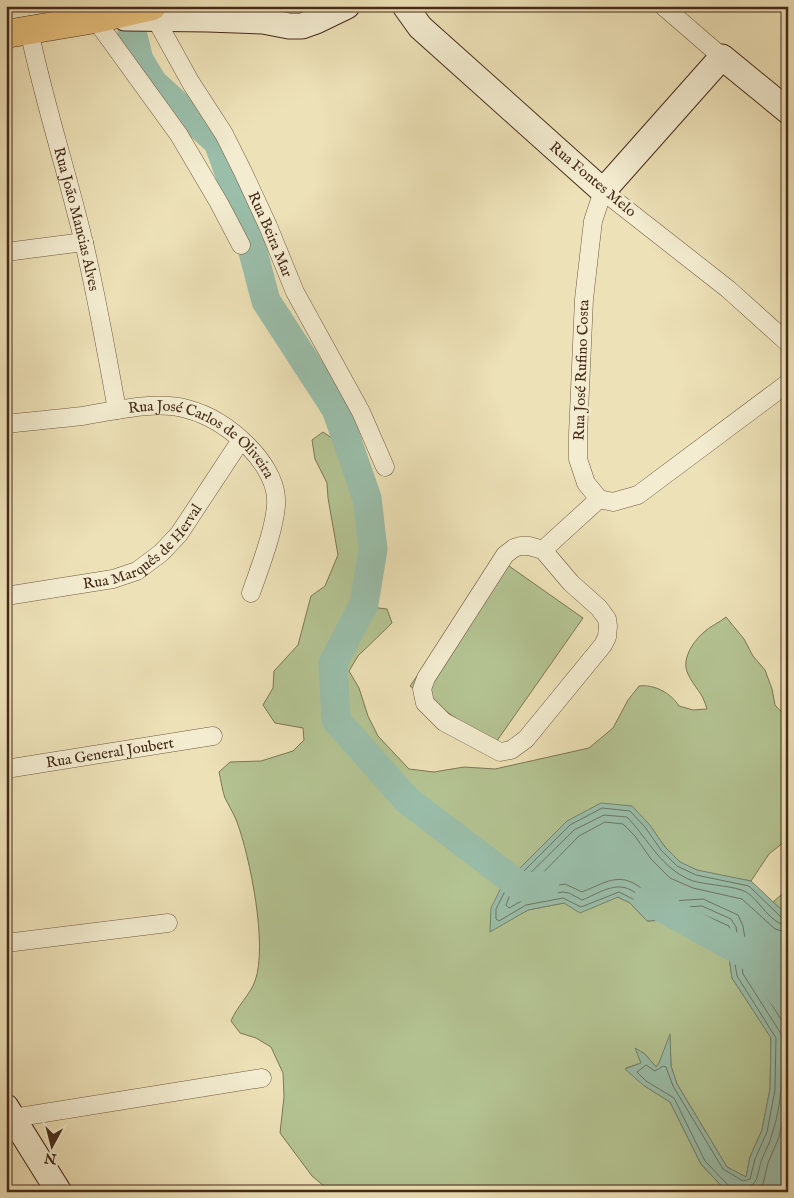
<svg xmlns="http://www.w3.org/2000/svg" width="794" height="1198" viewBox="0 0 794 1198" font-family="'IM FELL English',serif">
<rect width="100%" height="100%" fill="#ede1b7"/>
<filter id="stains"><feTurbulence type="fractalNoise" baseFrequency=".004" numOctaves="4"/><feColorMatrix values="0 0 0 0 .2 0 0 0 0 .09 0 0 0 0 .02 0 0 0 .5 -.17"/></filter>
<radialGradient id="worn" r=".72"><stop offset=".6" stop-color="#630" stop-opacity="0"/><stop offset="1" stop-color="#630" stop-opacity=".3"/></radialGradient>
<g fill="#b4c392" stroke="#7d7656">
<path d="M323 432 339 443 359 512 364 567 355 609 334 648 353 636 371 607 387 609 392 623 358 656 349 671 359 688 368 716 378 736 409 769 434 772 464 767 495 769 589 748 613 728 628 700 639 686C654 684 671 693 679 706L693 710 707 709C702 691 695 689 688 674 681 660 692 643 703 633 710 626 719 623 726 617L744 639 753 656 765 670 772 689 775 705 788 719V839L769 854 751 881C731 877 695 874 679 861 667 852 658 837 649 824L525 864 502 886 490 931 528 910 564 903 618 897 630 903 647 921 700 918 725 929 732 978 771 1037 770 1089 762 1130 750 1157 746 1177 727 1167 677 1084 671 1066 670 1036 659 1063 656 1067 645 1054 636 1049 641 1063 626 1068 643 1085 670 1102 701 1164 727 1192H331L312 1176 280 1133 284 1097 283 1073 271 1047 256 1038 240 1033 231 1021C237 1006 250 995 255 981 268 946 250 857 237 822 234 814 229 806 225 798 222 790 221 780 219 772L230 762 261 761 293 751 304 740 303 728 275 723 263 705 273 688 274 671 298 645 311 596 325 586 338 555 328 498 327 483 315 459 312 440Z"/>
<path d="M499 559 583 618 494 745 410 686Z"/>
<path d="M788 889V916L773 902Z"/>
</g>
<path fill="#9abeaa" stroke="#788370" d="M601 803 632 806 649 824 665 847 680 862 697 870 751 881 788 916V1192H727L701 1164 670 1102 643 1085 625 1069 641 1063 635 1048 645 1054 656 1067 659 1063 670 1034 671 1066 677 1084 727 1167 746 1177 750 1157 762 1130 770 1089 771 1038 732 978 725 929 700 918 647 921 630 903 618 897 580 913 564 903 528 910 490 932 491 908 502 886 567 821Z"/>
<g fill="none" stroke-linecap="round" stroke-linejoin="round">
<g stroke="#707462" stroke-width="1">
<path d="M788 933 775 929 742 899 693 888 670 878 651 859 635 836 623 824 605 822 579 836 529 887 532 890 565 884 582 892C605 883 619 871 641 888 646 892 650 897 655 902L703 899 738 915 743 926 750 971 788 1030"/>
<path d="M731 1192 729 1186 705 1161 674 1098 646 1081 637 1072 646 1065 655 1071 663 1066 666 1067 673 1086 723 1169 743 1181 750 1179 755 1159 767 1132 775 1090 776 1038 737 976 729 926 700 913 650 916 633 899 619 892 581 907 563 898 526 905 499 921 496 919V909L506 889 570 825 602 808 630 811 645 827 661 850 677 866 696 875 749 886 782 918 788 919"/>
<path d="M737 1192 738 1187C761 1189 756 1174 762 1159 765 1151 770 1143 772 1134 783 1103 782 1070 782 1037L780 1032 743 974 736 927 731 919 702 906 652 909C647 905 643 899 638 895 619 878 602 892 582 900L569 893 563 892 525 899 509 908 506 905 511 892 574 830 604 815 627 817C649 840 661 869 693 881 707 885 736 886 746 892 760 900 770 925 788 925"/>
<path d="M756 1192 763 1184 768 1163 779 1137 788 1095"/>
</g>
<g stroke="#9abeaa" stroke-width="29">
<path d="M132 32 139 60 153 83 218 142 240 203 266 301 336 409 367 498 373 549 364 604 333 663 336 720 407 800 521 887 545 886"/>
<path d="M648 900 755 959 788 1002"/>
</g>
<g stroke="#705840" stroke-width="19">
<g id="street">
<path d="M663 6 722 57"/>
<path id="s1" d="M150 9 191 83 224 134 243 172 268 226 295 292 361 412 385 467"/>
<path d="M95 19 179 135 219 203 241 245"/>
<path id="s2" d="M29 30C44 102 67 172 84 243 97 298 107 354 117 410"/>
<path d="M6 252 84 242"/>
<path d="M788 343 728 289 603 191 593 221 584 299 578 435V459L586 483 599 499 613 502 638 495 788 383"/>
<path id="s3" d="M6 424C31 421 57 419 82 416 114 411 155 400 187 409 210 415 232 430 248 446 261 459 275 479 276 498 278 521 259 570 251 593"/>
<path d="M520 546H529L543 550 571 583 599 608 607 619 608 626 607 637 603 645 526 739 511 750 500 752 444 722 425 703 422 689 426 678 505 555 514 548Z"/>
<path d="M543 550 599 499"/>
<path id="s4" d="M6 596 113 579 137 571 161 553 179 534 241 440"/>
<path id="s5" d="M6 769 213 736"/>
<path d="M6 943 168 923"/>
<path d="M13 1118 262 1078"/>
</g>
</g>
<g stroke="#462a19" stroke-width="27">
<g id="secondary">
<path d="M405 6 420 27 603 191 722 57 788 111"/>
<path d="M125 18 208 19 263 21 289 26H302L316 21 347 6"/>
<path d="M6 1107 59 1192"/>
</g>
</g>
<g stroke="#462a19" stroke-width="29">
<path id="highway" d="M6 34 95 19 152 6"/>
</g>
<use href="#street" stroke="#f3ecd0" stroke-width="18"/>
<use href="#secondary" stroke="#f3ecd0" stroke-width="25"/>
<use href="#highway" stroke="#e6c07c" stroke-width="28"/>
</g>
<g text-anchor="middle" stroke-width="5" stroke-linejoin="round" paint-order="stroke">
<g font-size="15" fill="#462a19" stroke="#f3ecd0">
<text transform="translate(593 179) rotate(40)" y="5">Rua Fontes Melo</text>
<text dy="5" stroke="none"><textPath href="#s2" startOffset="195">Rua João Mancias Alves</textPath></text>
<text dy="5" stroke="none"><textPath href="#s1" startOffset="256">Rua Beira Mar</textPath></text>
<text transform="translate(581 370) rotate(-88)" y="5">Rua José Rufino Costa</text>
<text dy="5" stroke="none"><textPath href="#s3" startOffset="208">Rua José Carlos de Oliveira</textPath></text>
<text dy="5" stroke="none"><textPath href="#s4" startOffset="151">Rua Marquês de Herval</textPath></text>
<text dy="5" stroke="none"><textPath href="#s5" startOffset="105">Rua General Joubert</textPath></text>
</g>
</g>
<rect width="794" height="1198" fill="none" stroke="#ede1b7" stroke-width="25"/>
<rect x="8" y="8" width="779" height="1183" fill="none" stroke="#462a19" stroke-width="2.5"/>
<rect x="12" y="12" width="769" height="1173" fill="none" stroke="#462a19"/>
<g transform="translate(52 1146) rotate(187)" stroke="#f3ecd0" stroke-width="4" paint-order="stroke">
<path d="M0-4L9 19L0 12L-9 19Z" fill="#462a19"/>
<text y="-8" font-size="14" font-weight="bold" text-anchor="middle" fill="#462a19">N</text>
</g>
<rect width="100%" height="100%" filter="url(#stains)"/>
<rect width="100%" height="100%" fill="url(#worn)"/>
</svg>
